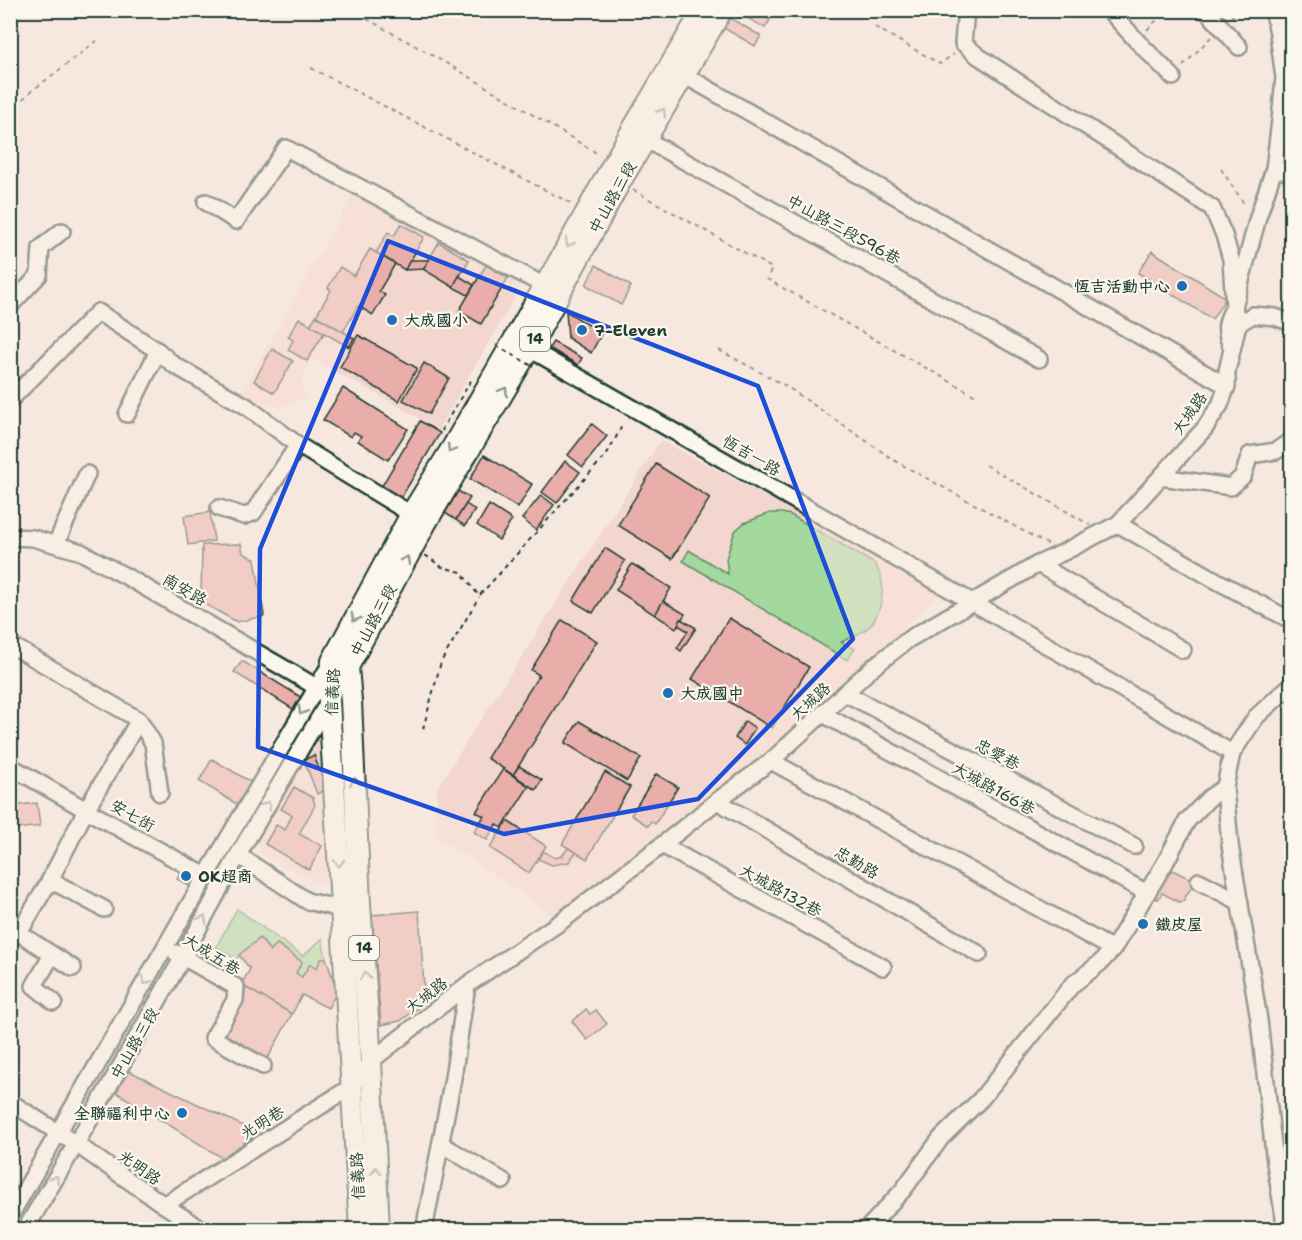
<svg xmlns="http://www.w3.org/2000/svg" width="1302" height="1240" viewBox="0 0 1302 1240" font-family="'Shantell Sans','LXGW WenKai TC',sans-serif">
<rect width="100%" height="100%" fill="#f7e8df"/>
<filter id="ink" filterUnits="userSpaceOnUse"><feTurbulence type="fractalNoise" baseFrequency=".0167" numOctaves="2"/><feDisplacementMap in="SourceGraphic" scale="12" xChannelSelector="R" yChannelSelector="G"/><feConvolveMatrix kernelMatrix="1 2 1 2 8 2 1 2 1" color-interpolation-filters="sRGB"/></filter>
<g filter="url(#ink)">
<g fill="#f3d7cf">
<path d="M357 188 524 282 438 430 384 398 311 359 302 379 305 398 279 408 240 394Z"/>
<path d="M661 440 942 591 813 719 555 916 436 836 437 788Z"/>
<path d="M322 725 329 879 317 883 263 855 256 840Z"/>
</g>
<g fill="#a3d99c" stroke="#618b68" stroke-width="1.5">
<path d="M770 513H782L791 515 875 564C877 568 879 572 881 577 884 590 881 611 873 622 866 632 852 637 841 642L855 649 847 660 683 561 689 550 728 574 726 559 735 531 744 523Z"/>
<path d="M237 909 303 956 322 939 326 958 321 960 317 968 302 977 296 973 302 962 278 944 270 951 260 938 236 959 216 947Z"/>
</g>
<g fill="#e9aea9" stroke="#1f3d34" stroke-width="1.5">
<path d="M739 10H752L770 20 765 28 738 13Z"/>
<path d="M728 17 761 36 755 46 722 27Z"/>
<path d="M401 224 424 237 405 270 376 253 388 232 394 236Z"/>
<path d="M439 242 469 260 453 287 423 269Z"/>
<path d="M370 249 395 264 379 291 385 295 373 315 358 306 343 332 316 316 331 290 328 288 340 267 354 276Z"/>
<path d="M1152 251 1226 298 1212 319 1138 273Z"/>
<path d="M410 260H429L423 269 405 270Z"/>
<path d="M486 265 508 278 481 324 459 311Z"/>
<path d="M596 265 631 286 621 305 586 285Z"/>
<path d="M459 276 474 285 468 295 453 287Z"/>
<path d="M566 311 602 333 591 353 568 338Z"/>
<path d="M316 316 354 338 349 347 310 325Z"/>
<path d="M299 318 324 333 307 361 288 350 293 340 288 337Z"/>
<path d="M358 335 417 368 399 401 340 367Z"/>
<path d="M553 342 582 358 578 365 549 348Z"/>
<path d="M272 349 293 361 274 393 254 381Z"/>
<path d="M424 363 449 378 429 414 403 400Z"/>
<path d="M343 388 408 429 388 460 358 441 361 436 354 432 351 437 323 420Z"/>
<path d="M420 421 440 433 399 501 380 489Z"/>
<path d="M592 424 607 436 583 467 568 455Z"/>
<path d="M484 455 532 484 518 508 470 479Z"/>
<path d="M565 461 580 472 557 503 542 492Z"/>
<path d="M656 464 710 498 672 559 618 525Z"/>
<path d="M458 491 470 498 456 520 445 513Z"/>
<path d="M541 495 554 505 536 530 522 519Z"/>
<path d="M466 504 475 510 465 526 456 520Z"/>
<path d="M489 505 512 520 499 540 477 525Z"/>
<path d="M210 512 214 541 188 545 184 516Z"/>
<path d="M241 544 243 553 255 559 264 616 237 622 201 602 202 545Z"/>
<path d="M605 548 625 561 593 613 573 601Z"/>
<path d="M632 564 671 588 655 615 616 590Z"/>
<path d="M663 601 685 614 676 628 655 615Z"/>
<path d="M729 618 809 667 772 728 692 679Z"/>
<path d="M681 619 696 628 681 651 677 648 688 631 678 625Z"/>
<path d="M562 620 597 641 513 775 487 758 539 675 531 670Z"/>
<path d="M242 661 304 699 296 711 234 672Z"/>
<path d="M579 721 641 758 627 781 565 743Z"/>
<path d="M745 721 755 728 745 745 735 738Z"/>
<path d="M314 755 326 789 317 794 304 760Z"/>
<path d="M212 759 251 782 238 805 199 781Z"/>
<path d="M519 766 542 780 536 790 513 775Z"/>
<path d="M503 769 529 786 502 828 496 824 487 840 474 832 484 816 476 812Z"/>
<path d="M605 772 630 787 587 859 562 844Z"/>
<path d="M656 774 678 787 655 824 651 821 648 826 631 815Z"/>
<path d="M294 787 313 798 315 805 299 834 322 846 309 870 265 844 276 825 285 830 292 815 281 809Z"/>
<path d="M37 803 40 826 10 830V806Z"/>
<path d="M507 821 546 846 529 873 490 848Z"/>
<path d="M568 848 576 852 569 862 552 865 538 859 543 851 555 858 562 856Z"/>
<path d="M183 865 195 878 194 884 193 888 177 879Z"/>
<path d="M1168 868 1193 880 1194 883 1183 901 1179 902 1162 893 1158 899 1150 896Z"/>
<path d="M419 911 425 1003 400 1021 381 1025 372 915Z"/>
<path d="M260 938 270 951 277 944 302 962 296 973 302 977 310 964 317 968 321 959 326 958 337 991 328 1008 302 995 292 1014 241 985 250 969 239 955Z"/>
<path d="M243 986 292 1014 264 1065 214 1039Z"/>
<path d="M586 1009 590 1014 596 1010 607 1024 587 1040 572 1021Z"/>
<path d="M129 1071 258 1133 222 1158 116 1092Z"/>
</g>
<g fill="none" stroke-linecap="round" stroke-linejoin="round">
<g stroke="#1f3d34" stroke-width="20">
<g id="minor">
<path d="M1109 10 1137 41 1173 77"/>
<path d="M1206 10 1239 47"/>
<path d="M684 75 1227 386"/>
<path d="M637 133 645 139 1039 359"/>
<path d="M1274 169 1292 173"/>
<path d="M206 202 236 221 286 148 545 286"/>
<path d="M10 306 39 275 41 248 62 231"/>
<path d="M1238 324 1253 315 1275 317 1292 323"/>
<path d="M521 344 972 602 1232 753"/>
<path d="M1232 348C1224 331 1225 322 1234 307L1258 217 1274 169 1280 121 1284 78 1278 33 1273 10"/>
<path d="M10 400 98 312 158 351 174 365 246 406 298 445 419 519"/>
<path d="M127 414 158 351"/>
<path d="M1161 477 1231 487 1243 476 1250 455 1276 451 1292 440"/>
<path d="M219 508 244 516 253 513 298 445"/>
<path d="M1118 524 1217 581 1292 621"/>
<path d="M10 537 33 538 81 552 129 578 301 678 316 687 323 693"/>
<path d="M56 544 87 474"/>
<path d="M1038 564 1183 650"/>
<path d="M18 649 139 720 153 743 160 793"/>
<path d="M845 693 1134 846"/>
<path d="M823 714 1147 893"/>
<path d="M771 761 1113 949"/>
<path d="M10 766 86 810 206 876"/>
<path d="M717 801 979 954"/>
<path d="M662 845 883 967"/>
<path d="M238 855 307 901 341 909 352 907"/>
<path d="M50 880 104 909"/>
<path d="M1199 881 1240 902"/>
<path d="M176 953 236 987 235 1000 213 1038 263 1066"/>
<path d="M52 955 34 986 54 1002"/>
<path d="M73 968 19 933 50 880 86 810 139 720"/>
<path d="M10 1102 76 1144 164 1205 203 1230"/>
<path d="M441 1144 503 1181"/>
<path d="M164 1205 351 1087 371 1061 467 985 559 923 662 845 717 801 771 761 872 668 909 639 1038 564 1064 552 1118 524 1205 428 1220 405 1227 386V371L1238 324 1234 307 1231 259 1224 235 1212 208 978 56 963 43 966 10"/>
<path d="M10 1216 206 876 331 663"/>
<path d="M25 1230 76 1144 183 957 238 855 330 699"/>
<path d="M424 1230 453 1078 467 985"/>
<path d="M866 1230 903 1190 941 1138 981 1099 1072 985 1100 963 1113 949 1165 863 1187 821 1209 798 1225 787"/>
<path d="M1286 1230 1275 1163 1259 1020 1230 845 1225 787 1232 753 1256 717 1292 684"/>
</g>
</g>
<g stroke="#1f3d34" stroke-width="24">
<g id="major">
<path d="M348 667 426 523 530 348 620 182 684 75 722 10"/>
<path d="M348 667 351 701 360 904 371 1061 379 1230"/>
<path d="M360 1230 329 700 332 661 411 514 453 446 563 254 632 130 703 10"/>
</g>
</g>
<g stroke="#1f3d34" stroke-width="2" stroke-dasharray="4.5 4.5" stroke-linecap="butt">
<path d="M351 10 453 67 600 155"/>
<path d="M1231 17 1239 10"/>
<path d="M875 27 940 64 954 54"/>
<path d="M1147 30 1167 10"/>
<path d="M1183 66 1212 36"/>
<path d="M311 68 574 205"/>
<path d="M10 112 29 93 98 40"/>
<path d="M1221 169 1243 202 1246 206"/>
<path d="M633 190 772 268 767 279 976 396"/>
<path d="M719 350 786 386 897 462 1049 545"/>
<path d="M443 431 442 429 472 379"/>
<path d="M986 465 1090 525"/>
<path d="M425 555 442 567 461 572 479 596 607 454 622 426"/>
<path d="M423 729 441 662 479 597"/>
</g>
<use href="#minor" stroke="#fbf7ec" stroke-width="15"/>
<use href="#major" stroke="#fbf7ec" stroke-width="20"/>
<path stroke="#1f3d34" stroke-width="2" stroke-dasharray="4.5 4.5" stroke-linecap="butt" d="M496 345 534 367"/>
</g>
<defs><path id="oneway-chevron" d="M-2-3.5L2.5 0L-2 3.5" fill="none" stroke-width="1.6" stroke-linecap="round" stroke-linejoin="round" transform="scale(1.5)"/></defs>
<g stroke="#8d9a90">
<use href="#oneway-chevron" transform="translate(662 112) rotate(-58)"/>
<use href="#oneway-chevron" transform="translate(569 243) rotate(118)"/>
<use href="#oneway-chevron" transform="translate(504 391) rotate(-59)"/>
<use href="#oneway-chevron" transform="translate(451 449) rotate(121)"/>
<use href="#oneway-chevron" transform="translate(406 560) rotate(-62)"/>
<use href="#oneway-chevron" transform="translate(355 618) rotate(118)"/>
<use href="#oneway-chevron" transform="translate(302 711) rotate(120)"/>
<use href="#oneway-chevron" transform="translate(355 782) rotate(-93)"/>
<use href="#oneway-chevron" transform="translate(267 805) rotate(-60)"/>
<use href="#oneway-chevron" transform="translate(339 863) rotate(87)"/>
<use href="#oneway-chevron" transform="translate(203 919) rotate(-61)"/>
<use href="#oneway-chevron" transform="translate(365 976) rotate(-94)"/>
<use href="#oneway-chevron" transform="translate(146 981) rotate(120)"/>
<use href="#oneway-chevron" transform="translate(376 1171) rotate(-93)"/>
<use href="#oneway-chevron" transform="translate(55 1179) rotate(-59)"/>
</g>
</g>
<path d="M0 0H1302V1240H0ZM388 241 758 386 853 639 698 799 504 834 258 747 260 549Z" fill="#f7e8df" fill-opacity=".55" fill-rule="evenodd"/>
<path fill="none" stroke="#1d4ed8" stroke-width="4.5" stroke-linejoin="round" d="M388 241 758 386 853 639 698 799 504 834 258 747 260 549Z"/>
<g fill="#1f6fb2" stroke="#fbf7ec" stroke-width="2">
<circle cx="1182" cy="286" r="6"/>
<circle cx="392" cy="320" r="6"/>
<circle cx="582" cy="330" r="6"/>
<circle cx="668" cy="693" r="6"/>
<circle cx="186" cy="876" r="6"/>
<circle cx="1143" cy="924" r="6"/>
<circle cx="182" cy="1113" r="6"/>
</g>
<g text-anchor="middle" stroke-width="4.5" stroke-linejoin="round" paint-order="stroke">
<g fill="#fbf7ec" stroke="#61756b" stroke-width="1.5">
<rect x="520" y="327" width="30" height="24" rx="4.5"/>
<rect x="349" y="936" width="30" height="24" rx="4.5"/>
</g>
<g font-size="15" font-weight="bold" fill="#1f3d34">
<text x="535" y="344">14</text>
<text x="364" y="953">14</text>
</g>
<g font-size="16" fill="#1f3d34" stroke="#fbf7ec">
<text transform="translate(612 197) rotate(-61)" y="6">中山路三段</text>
<text transform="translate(844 229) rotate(29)" y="6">中山路三段596巷</text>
<text transform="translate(1189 413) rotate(-55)" y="6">大城路</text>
<text transform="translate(752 455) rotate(30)" y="6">恆吉一路</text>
<text transform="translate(185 589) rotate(30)" y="6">南安路</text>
<text transform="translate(373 620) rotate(-62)" y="6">中山路三段</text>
<text transform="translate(332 692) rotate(-87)" y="6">信義路</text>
<text transform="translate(810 701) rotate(-43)" y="6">大城路</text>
<text transform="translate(998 754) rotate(28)" y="6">忠愛巷</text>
<text transform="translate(994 788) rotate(29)" y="6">大城路166巷</text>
<text transform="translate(133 815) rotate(29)" y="6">安七街</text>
<text transform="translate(857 862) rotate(30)" y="6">忠勤路</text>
<text transform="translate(781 890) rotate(29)" y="6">大城路132巷</text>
<text transform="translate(212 954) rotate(32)" y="6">大成五巷</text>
<text transform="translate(426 995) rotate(-38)" y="6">大城路</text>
<text transform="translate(134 1043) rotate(-60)" y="6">中山路三段</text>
<text transform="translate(262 1122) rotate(-32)" y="6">光明巷</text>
<text transform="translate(140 1167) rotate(35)" y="6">光明路</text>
<text transform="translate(357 1176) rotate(-93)" y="6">信義路</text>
</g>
<g font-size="16" font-weight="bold" fill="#1f3d34" stroke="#fbf7ec" text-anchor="start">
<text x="1170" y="292" text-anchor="end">恆吉活動中心</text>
<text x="404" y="326">大成國小</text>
<text x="594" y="336">7-Eleven</text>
<text x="680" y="699">大成國中</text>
<text x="198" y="882">OK超商</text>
<text x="1155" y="930">鐵皮屋</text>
<text x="170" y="1119" text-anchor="end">全聯福利中心</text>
</g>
</g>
<rect width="1302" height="1240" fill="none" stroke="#fbf7ec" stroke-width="36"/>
<rect x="18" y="18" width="1266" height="1204" fill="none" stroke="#1f3d34" stroke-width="2" filter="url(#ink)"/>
</svg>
